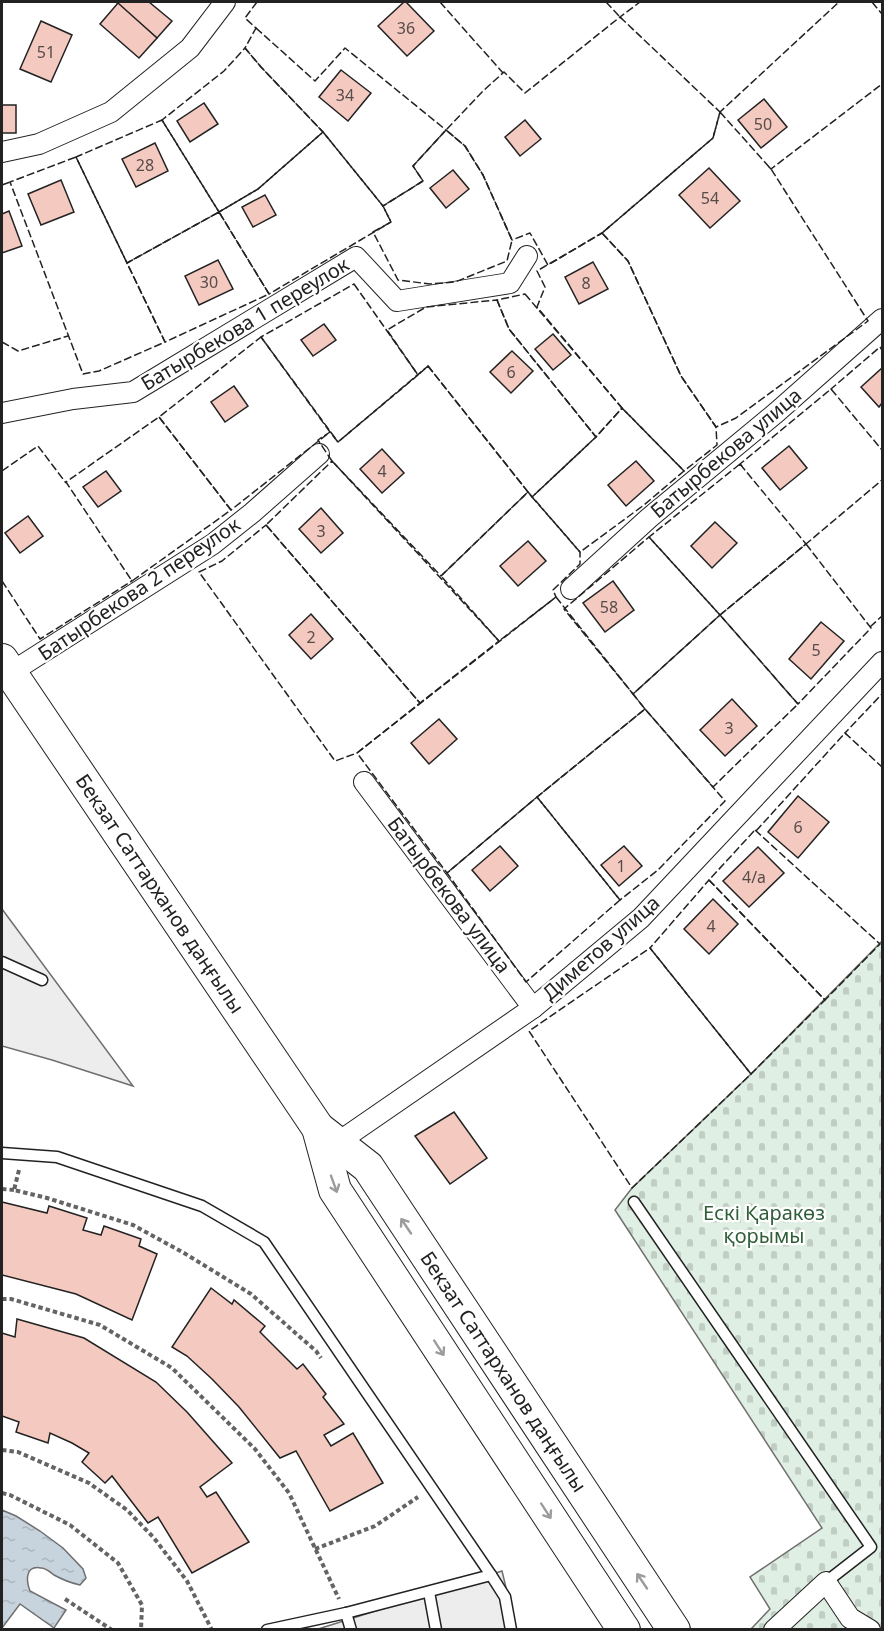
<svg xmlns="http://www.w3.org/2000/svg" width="884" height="1631" viewBox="0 0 884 1631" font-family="'Noto Sans',sans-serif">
<defs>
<pattern id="cemetery-stones" width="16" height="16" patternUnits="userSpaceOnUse" patternTransform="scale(1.5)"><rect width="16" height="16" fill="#e0efe3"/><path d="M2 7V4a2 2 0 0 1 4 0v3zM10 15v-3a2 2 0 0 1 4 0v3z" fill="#c0cdc2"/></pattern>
<pattern id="water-ripples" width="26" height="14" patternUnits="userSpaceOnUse" patternTransform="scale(1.5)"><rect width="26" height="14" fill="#c7d3dd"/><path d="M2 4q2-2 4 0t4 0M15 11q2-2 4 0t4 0" fill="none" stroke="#abb5bd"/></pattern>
</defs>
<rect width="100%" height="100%" fill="#fff"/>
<path fill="url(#cemetery-stones)" stroke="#6f6f6f" stroke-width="1.5" d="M882 941V1629H751L770 1609 750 1577 822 1528 615 1210 632 1188 751 1074Z"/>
<g fill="#ededed" stroke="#6f6f6f" stroke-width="1.5">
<path d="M2 909 133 1086 52 1060 2 1046Z"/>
<path d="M502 1571 516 1629 315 1630Z"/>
</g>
<path fill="url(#water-ripples)" stroke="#6f6f6f" stroke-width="1.5" d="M2 1510 16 1516 40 1531 63 1548 83 1569 86 1578 80 1585C71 1583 63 1580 54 1575 50 1572 46 1568 41 1568 25 1565 26 1581 30 1591L66 1610 54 1628 20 1604 2 1628Z"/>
<g fill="#f3c9c0" stroke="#222" stroke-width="1.5">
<path d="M116 2H149L172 21 157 38Z"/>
<path d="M404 2H406L434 31 407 56 378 26Z"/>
<path d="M118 3 157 38 139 58 100 24Z"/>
<path d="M41 21 72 35 51 82 20 69Z"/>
<path d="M341 70 371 93 348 121 319 97Z"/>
<path d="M764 99 787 127 761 148 738 120Z"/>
<path d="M204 103 218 124 190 142 177 121Z"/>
<rect x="2" y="105" width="14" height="28"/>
<path d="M525 120 541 139 520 156 505 137Z"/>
<path d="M155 143 168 171 136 187 122 159Z"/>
<path d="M709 168 740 201 710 228 679 195Z"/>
<path d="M453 170 469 189 446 208 430 188Z"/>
<path d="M61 180 74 212 41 225 28 194Z"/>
<path d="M265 195 276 215 253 227 242 207Z"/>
<path d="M9 211 22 246 2 253V214Z"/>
<path d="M218 260 233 289 199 305 185 276Z"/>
<path d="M593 262 608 289 579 304 565 277Z"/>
<path d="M324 324 336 340 313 356 301 340Z"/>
<path d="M553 334 571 355 553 370 535 349Z"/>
<path d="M512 351 533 371 511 393 490 372Z"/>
<path d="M882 368V403L879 407 861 387Z"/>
<path d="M234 386 248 406 225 422 211 402Z"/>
<path d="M789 446 807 468 780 490 762 468Z"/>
<path d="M382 449 404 473 382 493 360 469Z"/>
<path d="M636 461 654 481 626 506 608 485Z"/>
<path d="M106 471 121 491 98 507 83 487Z"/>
<path d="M321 508 343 533 321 553 299 529Z"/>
<path d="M28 516 43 536 20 553 5 533Z"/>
<path d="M715 522 737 543 712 568 691 546Z"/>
<path d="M528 541 546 561 518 586 500 566Z"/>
<path d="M613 581 634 610 605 632 583 603Z"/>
<path d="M311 614 333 639 311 659 289 635Z"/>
<path d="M821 622 844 641 811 679 789 659Z"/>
<path d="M732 699 757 726 725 756 700 730Z"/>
<path d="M439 719 457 739 429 764 411 743Z"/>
<path d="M798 796 829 822 798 858 768 832Z"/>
<path d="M500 846 518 866 490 891 472 870Z"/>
<path d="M624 846 642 866 619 886 601 865Z"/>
<path d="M758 847 784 873 749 907 723 881Z"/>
<path d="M713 899 738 924 709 954 684 929Z"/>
<path d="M454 1112 487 1158 450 1184 415 1136Z"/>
<path d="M2 1202 47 1213 49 1206 87 1218 83 1230 101 1235 104 1226 141 1239 139 1246 157 1254 132 1320 76 1294 2 1275Z"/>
<path d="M211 1288 232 1304 234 1300 265 1326 260 1332 297 1369 303 1364 326 1394 323 1397 344 1424 324 1435 331 1446 353 1433 383 1483 330 1511 296 1451 280 1458 239 1407 212 1379 187 1356 172 1347Z"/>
<path d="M17 1319 84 1338 156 1382 187 1412 232 1463 200 1487 207 1497 216 1492 249 1542 192 1573 158 1517 148 1523 112 1476 105 1483 82 1462 89 1453 72 1443 50 1433 48 1443 16 1432 19 1422 2 1416V1333L15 1337Z"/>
</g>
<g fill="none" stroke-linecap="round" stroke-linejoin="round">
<g stroke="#222" stroke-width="13">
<g id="lane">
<path d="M2 962 42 980"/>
<path d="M2 1153 57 1157 202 1206 264 1242 491 1575 346 1613 267 1630"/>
<path d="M634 1202 871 1547 826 1582"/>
<path d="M491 1575 505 1597 511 1630"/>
<path d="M429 1592 436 1630"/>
<path d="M346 1613 351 1630"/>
</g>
</g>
<g stroke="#222" stroke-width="22">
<g id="street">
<path d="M2 152 39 144 111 112 190 48 225 2"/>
<path d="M2 413 73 399 133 392 356 257 397 301 510 283 527 256"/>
<path d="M571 589 649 518 777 412 882 319"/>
<path d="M10 673 213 544 252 513 319 454"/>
<path d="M364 782 533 1008"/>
<path d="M337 1143 533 1008 641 918 882 662"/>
<path d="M774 1630 826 1582 850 1618 870 1630"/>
</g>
</g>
<g stroke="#222" stroke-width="34">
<g id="primary">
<path id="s1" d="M2 660 318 1128 335 1190 624 1630"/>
<path id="s2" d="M318 1128 368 1167 674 1630"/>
</g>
</g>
<g stroke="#646464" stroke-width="4" stroke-dasharray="4.5 3" stroke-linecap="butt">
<path d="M19 1170 14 1190 47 1198 133 1225 184 1253 251 1294 316 1351 321 1358"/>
<path d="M2 1189 14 1190"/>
<path d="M2 1299H11L100 1325 172 1368 255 1449 289 1493 339 1599"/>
<path d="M2 1450 18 1452 89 1483 127 1510 154 1538 187 1581 212 1630"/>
<path d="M2 1493 10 1495 70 1525 118 1563 142 1605 141 1630"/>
<path d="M315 1549 375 1526 418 1497"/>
<path d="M65 1599 112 1630"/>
</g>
<use href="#lane" stroke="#fff" stroke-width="10"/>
<use href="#street" stroke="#fff" stroke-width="20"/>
<use href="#primary" stroke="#fff" stroke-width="32"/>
<g stroke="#222" stroke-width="1.5" stroke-dasharray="8 3" stroke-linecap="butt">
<path d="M257 2 245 18 257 29"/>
<path d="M440 2 503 73"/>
<path d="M606 2 620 17 619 18"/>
<path d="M872 2 882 14"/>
<path d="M620 17 720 112 713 138 602 233 548 265 530 233 512 240 483 175 465 146 446 130 483 91 504 72 525 93Z"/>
<path d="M622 19 620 17 640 2"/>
<path d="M256 28 315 81 345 48 446 130 413 166 423 181 383 206 323 132 261 67 245 48Z"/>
<path d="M245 48 261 67 323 132 258 189 219 212 162 120 224 71Z"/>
<path d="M720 112 771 169 868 321 736 418 716 427 681 376 628 261 602 233 713 138Z"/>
<path d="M721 114 720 112 839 2"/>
<path d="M162 120 219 212 127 263 76 157Z"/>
<path d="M446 130 465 146 483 175 512 240 507 261 455 282 430 284 398 280 373 232 391 222 383 206 423 181 413 166Z"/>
<path d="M323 132 383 206 391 222 269 294 219 212 258 189Z"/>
<path d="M76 157 165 342 99 371 83 374 10 182Z"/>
<path d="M769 167 771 169 882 84"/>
<path d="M2 185 10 182 11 184"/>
<path d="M219 212 269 294 165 342 127 263Z"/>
<path d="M602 233 628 261 681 376 716 427 717 445 684 471 622 408 537 307 545 287 537 271Z"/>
<path d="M354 284 418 375 338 442 261 337Z"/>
<path d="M525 294 622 408 596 437 509 329 497 300Z"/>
<path d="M497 300 509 329 596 437 532 497 428 366 418 375 387 330 426 307Z"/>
<path d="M261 337 330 432 231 510 159 417Z"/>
<path d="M2 342 18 351 68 336"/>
<path d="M428 366 528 492 441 576 332 461 318 440 330 432 338 442Z"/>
<path d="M832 390 831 389 880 347 882 350"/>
<path d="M622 408 684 471 644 505 580 552 532 497 596 437Z"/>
<path d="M159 417 231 510 132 581 66 482Z"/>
<path d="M332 461 499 641 420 703 266 525Z"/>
<path d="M740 464 806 544 720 615 649 537Z"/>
<path d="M742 466 740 464 831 389 882 450"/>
<path d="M2 471 38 446 66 483"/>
<path d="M528 492 580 552V564L553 590 556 597 499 641 441 576Z"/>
<path d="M266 525 420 703 357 753 335 761 199 572 222 561Z"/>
<path d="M649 537 720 615 633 694 564 609Z"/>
<path d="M805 543 806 544 882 480"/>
<path d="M806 544 871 628 798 704 720 615Z"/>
<path d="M2 581 40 639 132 581 131 580"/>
<path d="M556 597 645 709 537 797 447 873 357 753Z"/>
<path d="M720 615 798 704 713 787 645 709 633 694Z"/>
<path d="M870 627 882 616"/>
<path d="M645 709 725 801 658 870 620 900 537 797Z"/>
<path d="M847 735 845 733 882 694"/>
<path d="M537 797 620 900 526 982 447 873Z"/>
<path d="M755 830 880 944 825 1000 709 880Z"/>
<path d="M756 831 845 733 882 767"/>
<path d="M709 880 825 1000 751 1074 650 948Z"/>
<path d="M650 948 751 1074 632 1188 529 1031Z"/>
</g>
</g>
<defs><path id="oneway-shaft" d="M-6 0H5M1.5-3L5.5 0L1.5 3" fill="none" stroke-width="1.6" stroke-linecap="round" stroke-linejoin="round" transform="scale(1.5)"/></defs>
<g stroke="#9c9c9c">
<use href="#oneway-shaft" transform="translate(334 1184) rotate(70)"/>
<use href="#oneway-shaft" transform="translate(406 1226) rotate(-124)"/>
<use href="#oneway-shaft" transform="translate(439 1348) rotate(57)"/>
<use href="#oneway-shaft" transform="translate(546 1511) rotate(57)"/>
<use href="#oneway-shaft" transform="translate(642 1581) rotate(-124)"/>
</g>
<g text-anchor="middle" stroke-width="4.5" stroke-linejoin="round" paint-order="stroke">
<g font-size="16" fill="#564c4a">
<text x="406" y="34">36</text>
<text x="46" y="58">51</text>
<text x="345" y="101">34</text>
<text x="763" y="130">50</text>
<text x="145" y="171">28</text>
<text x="710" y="204">54</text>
<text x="209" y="288">30</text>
<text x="586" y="289">8</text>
<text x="511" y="378">6</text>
<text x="382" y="477">4</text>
<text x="321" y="537">3</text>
<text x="609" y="613">58</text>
<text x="311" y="643">2</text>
<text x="816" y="656">5</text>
<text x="729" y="734">3</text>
<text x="798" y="833">6</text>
<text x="621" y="872">1</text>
<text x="754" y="883">4/а</text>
<text x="711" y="932">4</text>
</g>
<g font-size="20" fill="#222" stroke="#fff">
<text transform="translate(245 324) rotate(-31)" y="7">Батырбекова 1 переулок</text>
<text transform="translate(726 453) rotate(-40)" y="7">Батырбекова улица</text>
<text transform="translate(139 589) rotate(-34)" y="7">Батырбекова 2 переулок</text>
<text dy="7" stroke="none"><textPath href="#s1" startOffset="282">Бекзат Саттарханов даңғылы</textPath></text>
<text transform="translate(449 895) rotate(53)" y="7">Батырбекова улица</text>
<text transform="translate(601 948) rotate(-41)" y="7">Диметов улица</text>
<text dy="7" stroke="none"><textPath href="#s2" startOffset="309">Бекзат Саттарханов даңғылы</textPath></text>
</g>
<g font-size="20" fill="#2f5e38" stroke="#fff">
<text x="764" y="1220">Ескі Қаракөз<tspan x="764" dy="23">қорымы</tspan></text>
</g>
</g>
<rect width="884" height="1631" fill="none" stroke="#222222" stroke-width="6"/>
</svg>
